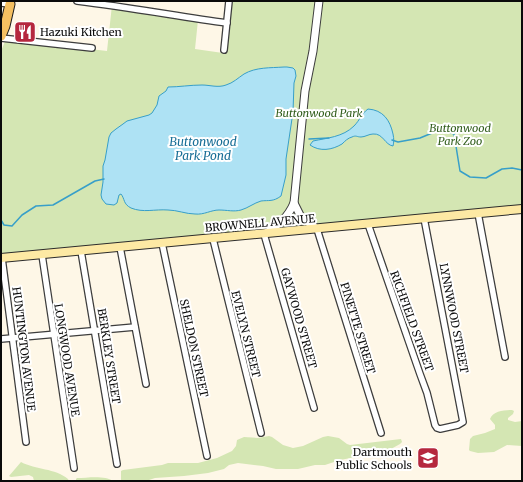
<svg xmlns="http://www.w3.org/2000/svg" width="523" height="482" viewBox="0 0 523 482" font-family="Merriweather,serif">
<rect width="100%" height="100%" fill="#fef7e7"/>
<g fill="#d4e6b3">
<path d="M231 1H522V206L1 255V51L6 39 107 51 112 5 198 20 195 49 223 53 227 23Z"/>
<path d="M512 410 514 411 513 414 508 418V420L515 422 522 421V446L507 445 494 452 478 453 470 451 469 450 470 439 473 436 485 433 495 429V425L490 419C493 411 504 410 512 410Z"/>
<path d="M269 436 272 437 283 445 293 448 303 446 323 437 328 436 339 438 347 444 350 445 401 439 402 442 400 444 391 449 367 455 340 460 325 465H315L298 469H276L263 466 238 463 229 465 224 469 208 473 184 476 155 478 146 481 121 480V471L123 470 162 465 168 463H198L217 458 232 451 236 446 237 440 244 437 258 438Z"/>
<path d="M21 462C36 470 55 468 68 479L69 481H34L33 477 29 475 11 477 9 476Z"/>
<path d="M77 478C87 478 105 475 113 481H76V479Z"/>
</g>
<g fill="#aee2f4" stroke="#379fc9">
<path d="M284 67H287L293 68 295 70 296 76 294 83 293 112 286 159V175L281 196C273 202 269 200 261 201 254 203 248 208 241 210 234 212 227 210 219 210 211 210 204 215 195 214 186 214 177 210 168 210 155 209 143 213 131 208 123 204 125 199 121 194L119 195 117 203 114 205 106 204 102 199 101 195 103 182V166L105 160 109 137 111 133 116 129 123 124 127 121 149 115 152 113 157 105 159 96 166 91 168 87C179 87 190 85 202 85 210 85 218 88 226 85 233 83 238 78 244 74 256 67 270 68 284 67Z"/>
<path d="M368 109C383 110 390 120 393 134 394 139 394 142 393 146 385 145 383 133 373 134 369 134 365 137 361 137 357 137 356 135 352 137 348 138 345 141 342 144 332 150 320 152 310 145L313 141C327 138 343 137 354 126 360 120 361 114 368 109Z"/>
</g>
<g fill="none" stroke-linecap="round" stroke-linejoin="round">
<g stroke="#379fc9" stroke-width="1.5">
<path d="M309 139 329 138"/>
<path d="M392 140 398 142 420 138 437 131 444 130 454 134 460 171 470 177 486 178 502 169 512 168 522 170"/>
<path d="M1 220 4 225 12 226 22 215 36 206 53 205 95 181 104 179"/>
</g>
<g stroke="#3d3d3d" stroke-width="8">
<g id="minor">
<path d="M77 1C127 7 177 16 227 23"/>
<path d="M1 3 10 4"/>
<path d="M1 38 92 48"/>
<path d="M224 50 229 1"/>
<path d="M478 213 505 357"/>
<path d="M368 224 420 374 427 393 435 425 437 428 440 429 458 425 463 422 424 218"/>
<path d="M317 229 381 433"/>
<path d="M264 234 314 408"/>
<path d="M213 239 261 433"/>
<path d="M162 243 207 456"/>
<path d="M120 247 146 384"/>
<path d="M81 251 117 464"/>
<path d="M42 255 74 468"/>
<path d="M2 258 26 442"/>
<path d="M1 339 135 327"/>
</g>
</g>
<g stroke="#3d3d3d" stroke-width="9">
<g id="tertiary">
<path d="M294 203 301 217 317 229"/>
<path d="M266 233C279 225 288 217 294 203L305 91 313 51 319 1"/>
</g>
</g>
<g stroke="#2c2c2c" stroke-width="10">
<path id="secondary" d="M1 258 522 209"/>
</g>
<g stroke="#1b1b1b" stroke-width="11">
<path id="primary" d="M1 36 5 26 10 4"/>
</g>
<use href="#minor" stroke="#fff" stroke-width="5.5"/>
<use href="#tertiary" stroke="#fff" stroke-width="7"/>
<use href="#secondary" stroke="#fde9a4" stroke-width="8"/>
<use href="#primary" stroke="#f5c061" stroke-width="9"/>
</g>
<defs>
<g id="restaurant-square" transform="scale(1.15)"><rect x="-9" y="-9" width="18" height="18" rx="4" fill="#b5273e" stroke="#fff"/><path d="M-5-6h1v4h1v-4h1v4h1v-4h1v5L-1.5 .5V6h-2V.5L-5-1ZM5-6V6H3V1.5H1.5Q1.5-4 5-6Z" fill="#fff"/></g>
<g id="school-square" transform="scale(1.15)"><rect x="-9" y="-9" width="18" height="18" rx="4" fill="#b5273e" stroke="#fff"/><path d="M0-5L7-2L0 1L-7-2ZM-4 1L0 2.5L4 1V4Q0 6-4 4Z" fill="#fff"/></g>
</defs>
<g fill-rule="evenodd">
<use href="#restaurant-square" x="25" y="32"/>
<use href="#school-square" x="428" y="458"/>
</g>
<g text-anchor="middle" stroke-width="4" stroke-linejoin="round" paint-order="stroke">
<g font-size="11" fill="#0a0a0a" stroke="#fff" text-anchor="start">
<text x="40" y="36">Hazuki Kitchen</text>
<text x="412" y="456" text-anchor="end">Dartmouth<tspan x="412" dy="13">Public Schools</tspan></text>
</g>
<g font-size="11" font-style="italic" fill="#325e1d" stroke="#fff">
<text x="319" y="117">Buttonwood Park</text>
<text x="460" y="132">Buttonwood<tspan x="460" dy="13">Park Zoo</tspan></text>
</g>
<g font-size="11" fill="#0a0a0a" stroke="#fff">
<text transform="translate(260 223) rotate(-5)" y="4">BROWNELL AVENUE</text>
<text transform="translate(299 318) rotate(74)" y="4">GAYWOOD STREET</text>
<text transform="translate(454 318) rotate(79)" y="4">LYNNWOOD STREET</text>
<text transform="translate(412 321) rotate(70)" y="4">RICHFIELD STREET</text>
<text transform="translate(358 328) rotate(73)" y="4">PINETTE STREET</text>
<text transform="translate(246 334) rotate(76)" y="4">EVELYN STREET</text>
<text transform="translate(194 348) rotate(78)" y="4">SHELDON STREET</text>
<text transform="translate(24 349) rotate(83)" y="4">HUNTINGTON AVENUE</text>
<text transform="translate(109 356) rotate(81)" y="4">BERKLEY STREET</text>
<text transform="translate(67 360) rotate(81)" y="4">LONGWOOD AVENUE</text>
</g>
<g font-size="12" font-style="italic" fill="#186e96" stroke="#fff">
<text x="203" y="146">Buttonwood<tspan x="203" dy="14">Park Pond</tspan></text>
</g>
</g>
<rect width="523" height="482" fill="none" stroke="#0a0a0a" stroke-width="4"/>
</svg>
